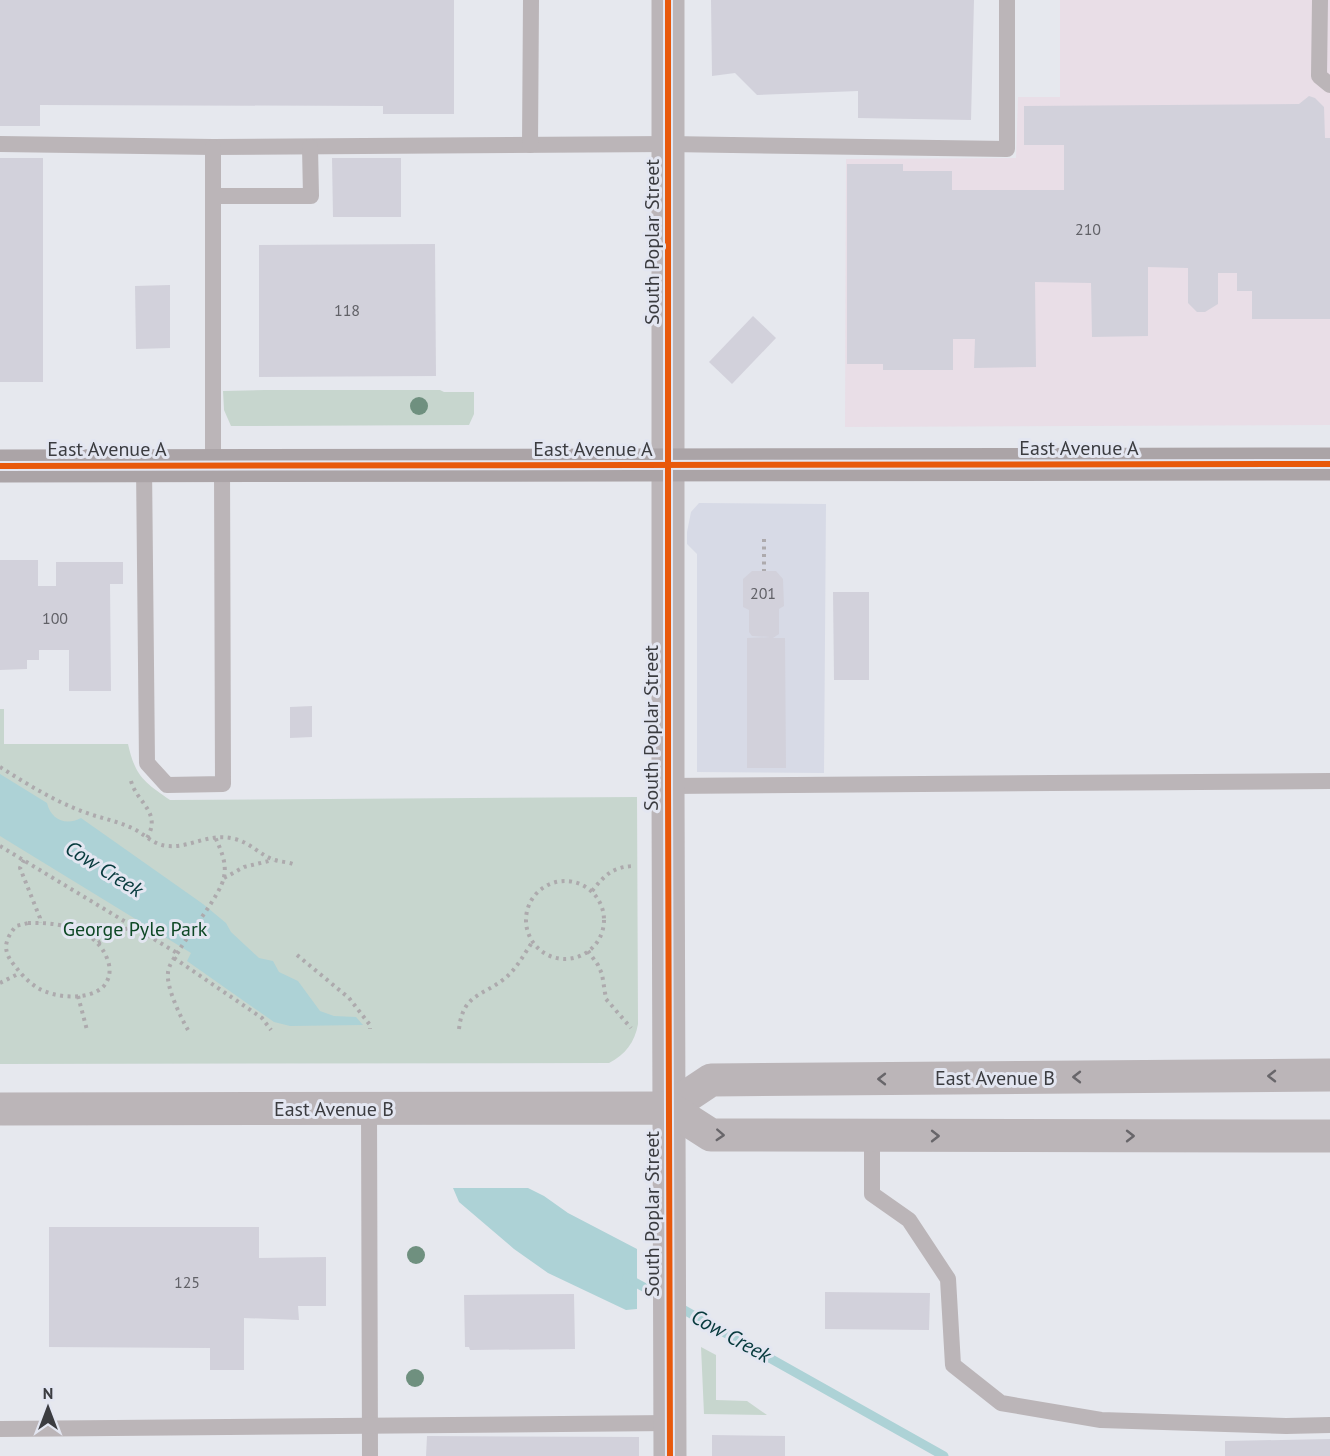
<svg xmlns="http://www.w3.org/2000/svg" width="1330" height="1456" viewBox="0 0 1330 1456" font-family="'PT Sans',sans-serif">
<rect width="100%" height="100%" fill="#e6e8ee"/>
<path fill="#d7dae6" d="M699 503 826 504 824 773 697 772V554L687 544V532L691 512Z"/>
<path fill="#e9dee7" d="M1060 0H1330V425L845 427 846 159 1016 158 1018 97H1060Z"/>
<g fill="#c7d6ce">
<path d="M265 390H440L444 392H474V414L469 425 231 426 224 410 223 391Z"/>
<path d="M0 709H4V744H128C135 776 144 782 170 800L637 797 638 1024C635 1042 625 1055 609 1063L0 1064Z"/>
<path d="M701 1347 716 1355V1400L747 1401 767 1415 704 1414Z"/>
</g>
<g fill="#add2d6">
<path d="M0 774 47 803C51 820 66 826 81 818L203 904 226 923 231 932 259 958 273 961 279 972 298 981 320 1011 334 1016 356 1017 363 1025 290 1026 274 1022 187 961 191 953 0 836Z"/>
<path d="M453 1188H528L544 1196 568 1213 637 1249V1309L626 1310 548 1273 514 1249 459 1202Z"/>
</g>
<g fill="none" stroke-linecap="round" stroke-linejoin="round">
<g stroke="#add2d6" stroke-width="9">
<path d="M627 1278 662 1297"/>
<path d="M677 1306 944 1456"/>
</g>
</g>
<g fill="#d2d1db">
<path d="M0 0H454V114H383V106L40 105V126H0Z"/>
<path d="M711 0H974L971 120 858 118V91L757 95 735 73 712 76Z"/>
<path d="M1309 96 1315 98 1324 107 1325 138H1330V319H1252V291H1237V273H1218V304L1205 312H1197L1188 303V268L1148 267V336L1092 337 1091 283 1035 282 1036 367 974 368 975 339H953V370H883V364H847V164H903V171H952V190H1064V145H1024V106L1299 104Z"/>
<rect x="0" y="158" width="43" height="224"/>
<path d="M332 158H401V217H333Z"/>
<path d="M435 244 436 376 259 377V245Z"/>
<path d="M170 285V348L136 349 135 286Z"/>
<path d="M753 316 776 338 732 384 709 362Z"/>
<path d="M0 560H38V586H56V562H123V584H110L111 691H69V650H39V660H27V669L0 670Z"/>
<path d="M752 571H776L783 579 784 606 779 609V634L773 638H785L786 768H747V638L771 637 752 636 749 632V610L743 607V579Z"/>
<path d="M833 592H869V680H834Z"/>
<path d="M312 706V737L290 738V707Z"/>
<path d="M49 1227H259V1258L326 1257V1306H298L299 1320 244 1318V1370H210V1348L49 1347Z"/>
<path d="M825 1292 930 1293 929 1330 825 1329Z"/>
<path d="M574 1294 575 1349 470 1350 469 1347H465L464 1295Z"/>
<path d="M712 1435 785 1436V1456H712Z"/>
<path d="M427 1436 639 1437V1456H426Z"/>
<path d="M1330 1439V1456H1225V1441Z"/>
</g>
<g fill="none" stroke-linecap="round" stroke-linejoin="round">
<g stroke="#adaaad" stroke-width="4" stroke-dasharray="3 4.5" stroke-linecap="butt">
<path d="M764 539V571"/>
<path d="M0 767C27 784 54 801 84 812 100 818 117 821 132 828 145 834 153 845 168 846 191 848 209 832 235 839 251 843 261 856 275 860 281 862 288 862 293 864"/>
<path d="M131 781C137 803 162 812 147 838"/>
<path d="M0 846 177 953"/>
<path d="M24 860 20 868 40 918V923"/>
<path d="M224 878 244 867 273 860"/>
<circle cx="565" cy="920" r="39"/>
<path d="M592 891C604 876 612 867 633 866"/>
<path d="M28 923C59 922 97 928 108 961 111 970 110 979 103 987 88 1001 54 998 38 988 29 983 21 974 15 966 10 960 6 954 6 946 7 938 11 932 16 926Z"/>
<path d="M98 943 132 926"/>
<path d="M588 951 598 965 602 974 606 999 631 1028"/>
<path d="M297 955 349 998 370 1025V1029"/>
<path d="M174 958 262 1018 271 1030"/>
<path d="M0 983 20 973"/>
<path d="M78 996 87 1030"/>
<path d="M459 1029C463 994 481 997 504 979 516 970 524 954 533 941"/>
<path d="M188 1030C181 1018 166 987 168 973 168 965 176 956 180 949 190 932 221 894 224 877 227 863 221 850 215 837"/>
</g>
<g stroke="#bbb5b8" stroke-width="16">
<path d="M1320 0 1319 76 1330 85"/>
<path d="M0 144 213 147 669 144 1007 149V0"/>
<path d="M530 145 531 0"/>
<path d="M213 196H311L310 147"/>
<path d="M144 465 147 763 167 785 223 784 222 466"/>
<path d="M213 466V147"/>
<path d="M668 786 1330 781"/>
<path d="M369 1109 370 1456"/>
<path d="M872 1136V1194L909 1220 948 1279 953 1365 1001 1403 1101 1420 1286 1426 1330 1425"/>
<path d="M0 1429 670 1423"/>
</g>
<g stroke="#bbb5b8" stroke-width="33">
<path d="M668 0V786L670 1456"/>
<path d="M669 1108 711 1080 1330 1075"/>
<path d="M0 1109 669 1108 711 1135 1330 1136"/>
</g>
<path stroke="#aba4a7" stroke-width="33" d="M0 466 1330 464"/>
<g stroke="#e3e6f1" stroke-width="10">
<g id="cycleway">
<path d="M668 0V786L670 1456"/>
<path d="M0 466 1330 464"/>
</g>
</g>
<use href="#cycleway" stroke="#e8590c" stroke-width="6"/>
</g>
<g fill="#6f907f">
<circle cx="419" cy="406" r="9"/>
<circle cx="416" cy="1255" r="9"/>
<circle cx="415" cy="1378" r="9"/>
</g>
<defs><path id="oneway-chevron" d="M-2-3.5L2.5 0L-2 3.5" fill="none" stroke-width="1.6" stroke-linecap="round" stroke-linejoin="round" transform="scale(1.5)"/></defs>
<g stroke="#68666a">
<use href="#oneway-chevron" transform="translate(1272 1076) rotate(180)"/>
<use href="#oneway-chevron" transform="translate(1077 1077) rotate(180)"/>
<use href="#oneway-chevron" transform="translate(882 1079) rotate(180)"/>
<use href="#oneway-chevron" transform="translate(720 1135) rotate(3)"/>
<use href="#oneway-chevron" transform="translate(935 1136)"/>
<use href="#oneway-chevron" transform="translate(1130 1136)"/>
</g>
<g text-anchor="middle" stroke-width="6" stroke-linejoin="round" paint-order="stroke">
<g font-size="16" fill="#616167">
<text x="1088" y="235">210</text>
<text x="347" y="316">118</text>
<text x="763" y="599">201</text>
<text x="55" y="624">100</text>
<text x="187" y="1288">125</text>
</g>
<g font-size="20" fill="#3b3c40" stroke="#e3e6f1">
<text transform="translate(652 242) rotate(-90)" y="7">South Poplar Street</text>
<text x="1079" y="455">East Avenue A</text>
<text x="107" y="456">East Avenue A</text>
<text x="593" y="456">East Avenue A</text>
<text transform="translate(651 728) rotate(-90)" y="7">South Poplar Street</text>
<text x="995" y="1085">East Avenue B</text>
<text x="334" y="1116">East Avenue B</text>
<text transform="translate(652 1214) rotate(-90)" y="7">South Poplar Street</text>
</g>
<g font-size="20" fill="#0e4825" stroke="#e3e6f1">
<text x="135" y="936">George Pyle Park</text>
</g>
<g font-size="21" font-style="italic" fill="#073a3d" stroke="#e3e6f1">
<text transform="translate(104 869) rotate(32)" y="7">Cow Creek</text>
<text transform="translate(731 1336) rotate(29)" y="7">Cow Creek</text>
</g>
</g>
<g transform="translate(48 1408)" stroke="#e3e6f1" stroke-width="4.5" paint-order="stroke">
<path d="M0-4.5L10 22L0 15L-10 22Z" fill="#3b3c40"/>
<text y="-9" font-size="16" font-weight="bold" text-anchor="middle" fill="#3b3c40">N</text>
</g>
</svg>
